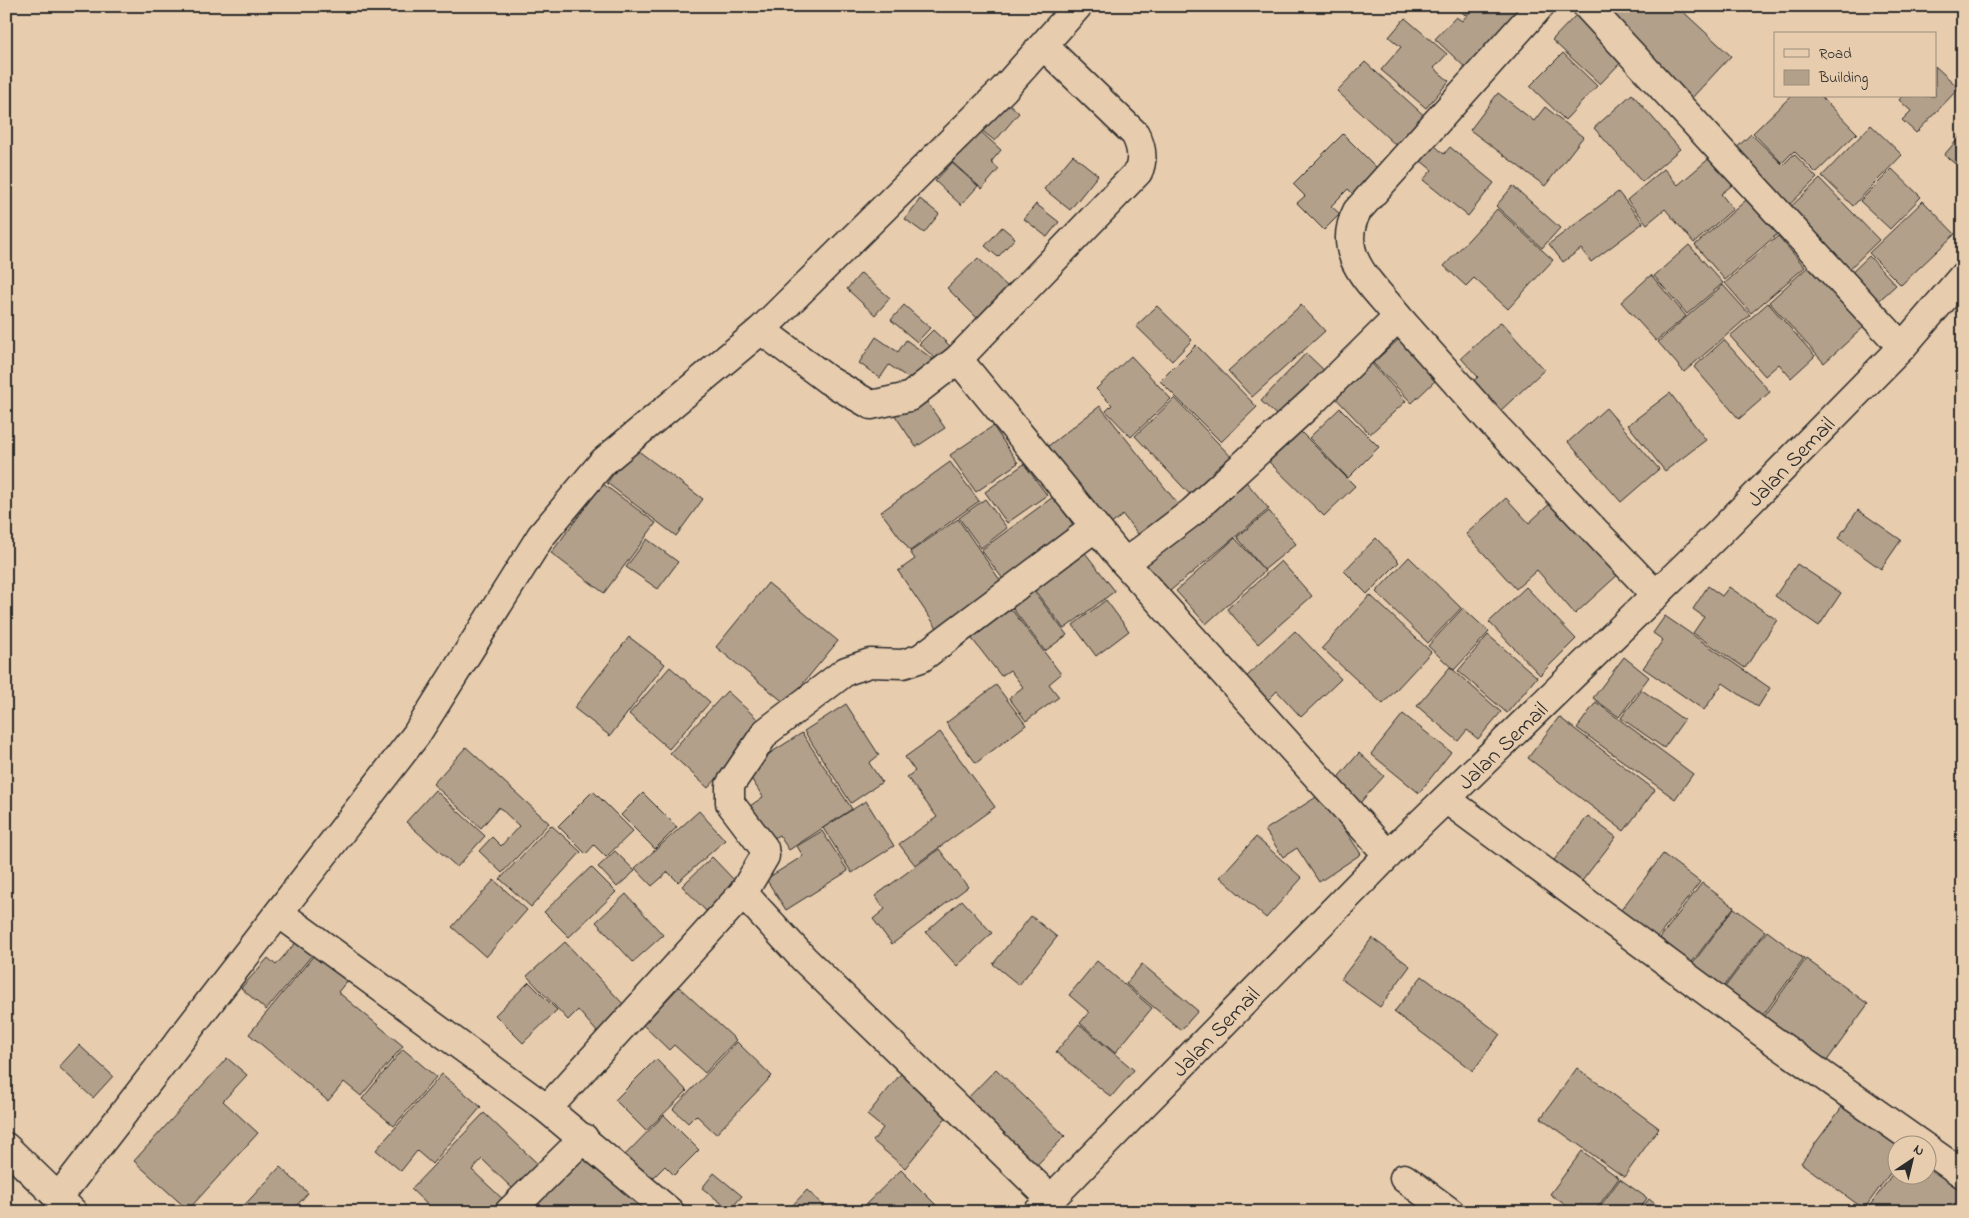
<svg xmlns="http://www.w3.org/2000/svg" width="1969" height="1218" viewBox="0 0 1969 1218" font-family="'Indie Flower',sans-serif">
<rect width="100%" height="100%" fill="#e7ccae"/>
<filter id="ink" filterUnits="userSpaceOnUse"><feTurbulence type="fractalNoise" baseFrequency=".02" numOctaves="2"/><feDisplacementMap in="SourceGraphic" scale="10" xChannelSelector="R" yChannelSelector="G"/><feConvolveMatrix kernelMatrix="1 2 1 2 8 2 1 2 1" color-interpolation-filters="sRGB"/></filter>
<g filter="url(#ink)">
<g fill="#b2a08a" stroke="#2b2b2b">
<path d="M1455 6H1472L1465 15Z"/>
<path d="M1475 6H1532L1470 72 1435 39 1456 17 1462 21Z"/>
<path d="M1608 6H1677L1731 56 1690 100 1599 15Z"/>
<path d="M1576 15 1624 59 1600 84 1552 40Z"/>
<path d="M1405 18 1447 54 1434 68 1449 81 1426 108 1381 70 1401 47 1389 37Z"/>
<path d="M1563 53 1597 86 1565 120 1530 86Z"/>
<path d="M1365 62 1428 119 1400 149 1337 91Z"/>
<path d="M1935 66 1959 88 1916 133 1902 120 1911 111 1899 100 1902 96H1935Z"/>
<path d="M1498 93 1534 121 1545 107 1583 137 1545 186 1470 130Z"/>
<path d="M1632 94 1680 149 1642 182 1594 128Z"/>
<path d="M1791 96H1821L1857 133 1816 173 1794 151 1782 163 1753 133Z"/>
<path d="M1005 100 1019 113 995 141 980 129Z"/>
<path d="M1871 125 1902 155 1853 206 1822 176Z"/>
<path d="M980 131 1001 150 991 162 999 169 982 189 952 162Z"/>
<path d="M1963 133V170L1944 155Z"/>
<path d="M1343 134 1378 169 1353 194 1348 189 1331 206 1340 214 1324 230 1297 203 1305 196 1293 184Z"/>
<path d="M1751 134 1783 165 1794 154 1817 178 1783 211 1729 155Z"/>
<path d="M1434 145 1444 154 1450 147 1494 183 1468 216 1423 180 1432 170 1421 161Z"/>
<path d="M1718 151 1741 178 1721 194 1733 209 1694 243 1665 209 1647 224 1627 200 1664 169 1678 185Z"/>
<path d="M1073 155 1098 175 1070 210 1044 189Z"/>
<path d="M952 163 978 186 961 205 935 181Z"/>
<path d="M1892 169 1921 197 1890 229 1860 201Z"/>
<path d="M1820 179 1879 240 1842 276 1782 215Z"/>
<path d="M1513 186 1560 228 1542 248 1496 206Z"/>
<path d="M1618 192 1643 223 1591 262 1581 249 1563 262 1549 244Z"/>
<path d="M1753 194 1783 229 1725 280 1695 245Z"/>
<path d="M920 199 939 214 924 233 905 219Z"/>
<path d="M1923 201 1955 234 1901 285 1869 253Z"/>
<path d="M1036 204 1059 222 1047 237 1024 219Z"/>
<path d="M1497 209 1553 260 1508 309 1474 278 1466 286 1444 266Z"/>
<path d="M1002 227 1015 238 998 257 985 246Z"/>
<path d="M1778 236 1805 267 1751 313 1725 283Z"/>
<path d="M1689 245 1723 283 1687 314 1654 276Z"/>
<path d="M1869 256 1896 285 1872 307 1845 279Z"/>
<path d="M978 258 1008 287 977 318 947 288Z"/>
<path d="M1811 264 1866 325 1824 363 1769 302Z"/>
<path d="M861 273 890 298 875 315 847 289Z"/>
<path d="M1651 275 1686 316 1656 341 1621 302Z"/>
<path d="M1723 285 1750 315 1684 372 1658 342Z"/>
<path d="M1768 303 1815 356 1791 378 1779 364 1765 376 1730 336Z"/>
<path d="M904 305 930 328 917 342 891 320Z"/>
<path d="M1301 305 1325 331 1252 397 1228 371Z"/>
<path d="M1157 306 1192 340 1172 361 1136 326Z"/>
<path d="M1501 322 1544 370 1498 413 1471 383 1478 377 1461 358Z"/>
<path d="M933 330 950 346 937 360 919 344Z"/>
<path d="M876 337 898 352 906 340 933 359 916 383 889 365 880 378 859 363Z"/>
<path d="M1399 339 1437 379 1412 403 1373 363Z"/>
<path d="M1724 340 1770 392 1739 419 1694 367Z"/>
<path d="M1196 345 1257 407 1221 442 1160 381Z"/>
<path d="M1306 353 1329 375 1284 422 1261 401Z"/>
<path d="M1131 356 1171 399 1131 437 1106 411 1112 405 1096 389Z"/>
<path d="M1366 357 1406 401 1370 434 1329 391Z"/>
<path d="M1670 393 1706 440 1665 471 1628 425Z"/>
<path d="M922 395 945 428 916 447 894 414Z"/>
<path d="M1175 398 1238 464 1197 502 1135 436Z"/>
<path d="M1100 406 1185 513 1146 544 1123 515 1105 529 1043 450Z"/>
<path d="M1340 408 1379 447 1348 478 1309 438Z"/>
<path d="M1606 408 1659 469 1621 502 1568 442Z"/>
<path d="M993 426 1018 463 976 492 950 455Z"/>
<path d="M1296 427 1355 486 1324 516 1265 458Z"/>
<path d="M633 447 703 499 676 536 607 483Z"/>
<path d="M950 462 979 501 910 551 881 512Z"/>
<path d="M1024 464 1047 495 1007 523 985 492Z"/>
<path d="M1242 477 1269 509 1165 595 1139 562Z"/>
<path d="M603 484 656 523 604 593 551 553Z"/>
<path d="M1053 497 1077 530 1006 583 981 550Z"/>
<path d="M1506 498 1529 523 1556 498 1622 571 1575 614 1537 570 1516 589 1466 534Z"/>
<path d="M985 499 1007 528 981 548 959 518Z"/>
<path d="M1858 510 1901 540 1881 569 1838 538Z"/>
<path d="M1269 511 1296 544 1264 570 1237 537Z"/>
<path d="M958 519 1004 586 939 631 898 571 915 559 910 552Z"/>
<path d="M1235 538 1265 571 1206 624 1176 591Z"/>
<path d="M1376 538 1399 562 1367 594 1344 571Z"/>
<path d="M647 539 678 562 658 589 626 567Z"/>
<path d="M1082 549 1115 591 1064 629 1032 587Z"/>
<path d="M1409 557 1461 608 1428 643 1376 592Z"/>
<path d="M1281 561 1312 596 1258 644 1227 609Z"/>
<path d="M1797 564 1841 593 1819 626 1775 596Z"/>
<path d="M768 583 838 641 786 704 716 647Z"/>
<path d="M1708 586 1722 596 1729 587 1777 620 1745 668 1693 633 1704 617 1693 609Z"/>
<path d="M1526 587 1576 639 1540 675 1489 622Z"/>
<path d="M1031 588 1067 635 1045 651 1010 605Z"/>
<path d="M1370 595 1431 652 1383 704 1322 648Z"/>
<path d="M1106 600 1129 631 1096 656 1073 625Z"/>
<path d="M1008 605 1061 674 1049 684 1059 697 1026 721 1009 698 1023 687 1010 670 1001 676 969 635Z"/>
<path d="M1463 608 1489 632 1454 670 1428 646Z"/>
<path d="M1665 616 1770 688 1758 707 1723 683 1704 710 1643 668 1663 640 1653 633Z"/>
<path d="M1295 631 1341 679 1301 717 1277 691 1266 702 1244 679Z"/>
<path d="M1488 635 1537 677 1507 713 1458 671Z"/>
<path d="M629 637 665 664 610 736 574 708Z"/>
<path d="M1624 657 1649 677 1619 717 1593 698Z"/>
<path d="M670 667 710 702 669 749 629 714Z"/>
<path d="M1450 667 1501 712 1478 739 1467 730 1458 741 1417 706Z"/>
<path d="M996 685 1026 725 976 763 946 723Z"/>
<path d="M1642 690 1684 720 1664 748 1621 718Z"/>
<path d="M727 691 765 726 708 788 670 753Z"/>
<path d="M1596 702 1693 774 1675 799 1577 728Z"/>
<path d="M846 704 879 755 869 763 882 782 851 803 804 731Z"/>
<path d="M1403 714 1451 752 1419 793 1371 754Z"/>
<path d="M1559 717 1655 790 1624 831 1528 758Z"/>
<path d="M940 732 995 807 915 865 899 844 937 817 907 777 915 771 905 757Z"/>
<path d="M802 733 852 809 789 850 779 835 769 841 747 808 763 797 745 769Z"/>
<path d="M466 747 549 823 502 873 479 851 492 837 501 846 519 826 499 807 481 828 433 784Z"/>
<path d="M1359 753 1384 776 1359 804 1334 782Z"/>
<path d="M435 790 485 836 457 867 406 822Z"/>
<path d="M593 791 633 831 606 857 594 845 586 854 558 826Z"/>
<path d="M643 793 677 827 655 849 621 815Z"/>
<path d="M1321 794 1361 854 1319 882 1297 848 1283 857 1265 830Z"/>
<path d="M866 801 894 846 852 873 823 828Z"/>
<path d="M699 811 725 840 678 882 668 872 652 886 635 868Z"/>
<path d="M1588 816 1616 837 1579 885 1551 864Z"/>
<path d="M551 825 581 852 531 907 500 879Z"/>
<path d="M822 831 848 871 786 910 766 879 803 856 797 846Z"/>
<path d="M1256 837 1302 878 1266 918 1220 877Z"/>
<path d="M939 849 968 887 892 944 873 919 885 909 875 896Z"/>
<path d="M615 851 635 871 617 887 598 867Z"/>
<path d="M1663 854 1700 882 1655 941 1618 914Z"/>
<path d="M712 857 736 882 706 911 682 886Z"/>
<path d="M591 867 616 892 569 937 544 912Z"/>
<path d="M494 880 527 910 486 957 452 927Z"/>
<path d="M1702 883 1734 907 1686 970 1668 957 1674 949 1660 938Z"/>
<path d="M626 894 663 935 633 962 596 922Z"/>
<path d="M962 900 992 933 957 966 926 932Z"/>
<path d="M1734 908 1765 931 1722 989 1691 966Z"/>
<path d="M1031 916 1057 937 1019 985 993 964Z"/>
<path d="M1767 931 1804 959 1763 1015 1725 987Z"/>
<path d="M1372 938 1410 966 1380 1007 1341 979Z"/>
<path d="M297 941 313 954 266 1010 241 988 268 958 276 965Z"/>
<path d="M565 942 626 1007 598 1033 578 1010 568 1020 527 976Z"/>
<path d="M315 954 347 981 338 992 403 1046 361 1096 344 1082 328 1101 249 1034Z"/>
<path d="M1806 959 1868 1004 1826 1062 1764 1017Z"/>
<path d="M1097 961 1152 1008 1115 1053 1080 1023 1089 1012 1069 995Z"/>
<path d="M1142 964 1198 1011 1181 1030 1126 984Z"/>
<path d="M1422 976 1500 1034 1473 1071 1394 1012Z"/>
<path d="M529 982 557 1010 523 1043 495 1015Z"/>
<path d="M679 987 736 1040 705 1073 674 1045 669 1050 643 1025Z"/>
<path d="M1079 1024 1134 1070 1111 1097 1056 1052Z"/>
<path d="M737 1042 772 1076 716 1134 696 1115 688 1123 673 1109Z"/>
<path d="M79 1045 113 1076 93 1098 59 1067Z"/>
<path d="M403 1049 436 1077 394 1126 362 1099Z"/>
<path d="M227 1058 247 1075 223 1101 258 1133 188 1210 134 1161Z"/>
<path d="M656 1059 687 1091 646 1131 615 1100Z"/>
<path d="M1577 1068 1659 1128 1624 1177 1541 1118Z"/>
<path d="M996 1069 1065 1136 1030 1172 961 1105Z"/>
<path d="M904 1070 952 1110 905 1168 873 1141 883 1128 867 1115Z"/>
<path d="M442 1074 481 1107 432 1164 417 1151 401 1171 376 1150Z"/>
<path d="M1845 1103 1903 1146H1896V1165L1864 1209 1801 1163Z"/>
<path d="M484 1113 541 1167 516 1192 482 1159 472 1170 509 1205 502 1212H435L411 1189Z"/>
<path d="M664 1115 699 1150 674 1175 665 1166 649 1182 623 1157Z"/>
<path d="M589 1147 652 1212H536L530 1206Z"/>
<path d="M1582 1151 1619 1178 1594 1212H1575L1550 1194Z"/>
<path d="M1926 1156 1963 1182V1202L1956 1212 1866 1211 1896 1169V1176H1926Z"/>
<path d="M280 1167 308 1193 291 1212H238Z"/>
<path d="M901 1170 943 1212H864L861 1209Z"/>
<path d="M714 1173 742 1196 730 1210 702 1188Z"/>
<path d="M1620 1179 1647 1198 1638 1212H1596Z"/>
<path d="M807 1190 830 1212H786Z"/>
<path d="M1649 1199 1665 1212H1639Z"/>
</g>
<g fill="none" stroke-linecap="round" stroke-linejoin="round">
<g stroke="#2b2b2b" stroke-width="31">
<g id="minor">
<path d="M1587 6 1902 347"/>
<path d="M1398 317 1494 425 1656 595"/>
<path d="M761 330 828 380 871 405 909 397 958 359 1138 172C1144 159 1142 147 1135 134L1044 46"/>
<path d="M958 359 1125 563"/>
<path d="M1446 799 1771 1039 1923 1146"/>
<path d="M1388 855 1125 563 1192 512 1315 399 1398 317C1372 283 1334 256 1357 211L1540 6"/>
<path d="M743 893 804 959 1051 1199"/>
<path d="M279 913 547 1109 670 1212"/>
<path d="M547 1109 743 893 765 856 764 848 730 803V785L766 732 846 671 870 663 903 664 921 658 1094 528"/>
<path d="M6 1147 73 1212"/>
<path d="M1926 1148 1963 1174"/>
<path d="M1404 1178 1450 1212"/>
<path d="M58 1198 416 735 541 536 603 462 761 330 1004 89 1078 6"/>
<path d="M509 1212 584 1138"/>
<path d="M1038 1212 1388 855 1717 535 1902 347 1963 276"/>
</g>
</g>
<use href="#minor" stroke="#e7ccae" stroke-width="28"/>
</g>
</g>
<g text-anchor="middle" stroke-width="5" stroke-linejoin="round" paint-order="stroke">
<g font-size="22" fill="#2b2b2b" stroke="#e7ccae">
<text transform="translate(1790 461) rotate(-46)" y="8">Jalan Semail</text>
<text transform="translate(1502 745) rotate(-44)" y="8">Jalan Semail</text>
<text transform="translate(1215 1031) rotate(-46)" y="8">Jalan Semail</text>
</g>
</g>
<rect width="1969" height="1218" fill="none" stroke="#e7ccae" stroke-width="25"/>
<rect x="12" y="12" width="1944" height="1193" fill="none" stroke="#2b2b2b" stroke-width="2" filter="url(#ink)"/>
<rect x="1774" y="32" width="162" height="65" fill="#e7ccae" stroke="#9c8c7a"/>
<rect x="1784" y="49" width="25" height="8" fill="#e7ccae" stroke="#9c8c7a"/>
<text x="1819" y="58" font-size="15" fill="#2b2b2b">Road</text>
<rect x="1784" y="70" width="25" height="15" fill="#b2a08a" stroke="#9c8c7a"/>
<text x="1819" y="82" font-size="15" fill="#2b2b2b">Building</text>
<g transform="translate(1912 1160) rotate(35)"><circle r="24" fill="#e7ccae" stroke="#9c8c7a"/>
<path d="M0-4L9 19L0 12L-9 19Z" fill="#2b2b2b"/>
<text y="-8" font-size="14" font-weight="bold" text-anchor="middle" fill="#2b2b2b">N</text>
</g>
</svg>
